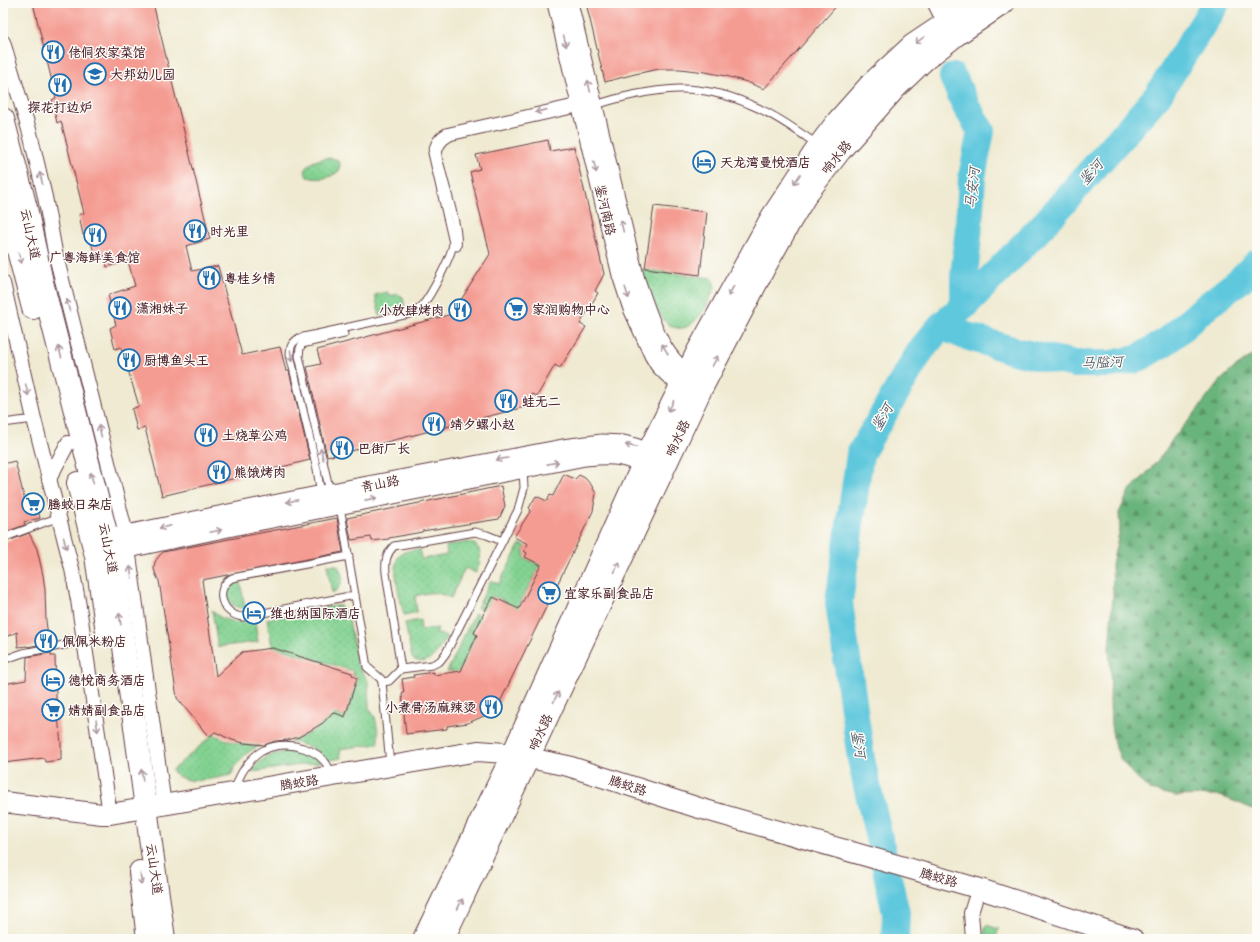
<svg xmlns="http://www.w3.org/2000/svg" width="1260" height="942" viewBox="0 0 1260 942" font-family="'Patrick Hand','LXGW WenKai TC',sans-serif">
<defs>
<pattern id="grass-dots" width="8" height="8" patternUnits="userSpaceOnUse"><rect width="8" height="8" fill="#82d291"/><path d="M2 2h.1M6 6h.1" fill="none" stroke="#72b47d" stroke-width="1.8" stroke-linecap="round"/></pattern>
<pattern id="forest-firs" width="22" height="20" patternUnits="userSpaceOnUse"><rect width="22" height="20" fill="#69b47b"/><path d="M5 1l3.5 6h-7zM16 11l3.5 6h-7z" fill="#589265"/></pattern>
</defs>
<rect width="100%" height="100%" fill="#fdfcf7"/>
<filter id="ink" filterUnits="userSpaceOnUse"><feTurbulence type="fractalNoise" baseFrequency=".025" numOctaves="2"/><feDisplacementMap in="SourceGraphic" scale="8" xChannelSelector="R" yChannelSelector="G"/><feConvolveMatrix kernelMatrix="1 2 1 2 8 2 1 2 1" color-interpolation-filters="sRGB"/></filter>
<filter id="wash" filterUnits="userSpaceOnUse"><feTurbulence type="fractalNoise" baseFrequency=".012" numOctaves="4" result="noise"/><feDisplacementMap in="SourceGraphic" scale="16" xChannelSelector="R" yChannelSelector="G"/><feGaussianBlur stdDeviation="0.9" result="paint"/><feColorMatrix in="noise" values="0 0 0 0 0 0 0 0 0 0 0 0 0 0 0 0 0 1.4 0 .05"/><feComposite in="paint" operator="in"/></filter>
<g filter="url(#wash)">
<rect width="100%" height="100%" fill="#efead1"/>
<g fill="url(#grass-dots)" stroke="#66785e">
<path d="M326 158 336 159 340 164 339 171C328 179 320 180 307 177 300 164 317 160 326 158Z"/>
<path d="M639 269 712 278 715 287C711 295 708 304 703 312 700 317 695 321 690 325 662 342 647 286 639 269Z"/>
<path d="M388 292 389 296 398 294 403 297 405 310 380 316 375 295Z"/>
<path d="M468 542C486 546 480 562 476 573L465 568 451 598C435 591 432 592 415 596L417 612 404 615C401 602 389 562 401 554 406 550 414 550 420 549L421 559 447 555 446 546Z"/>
<path d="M520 544 526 546 523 552 525 553 524 558 540 565 515 613 506 607 508 603 493 596 483 610 477 608 491 580 499 584Z"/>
<path d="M327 565H337C345 575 344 587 332 593Z"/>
<path d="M236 581H240L245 608C226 609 221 588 236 581Z"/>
<path d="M335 606H340L344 609 349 620 357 663 368 681 369 708 375 717 378 732V744L340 749 341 758 329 760 313 748 290 741C307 736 321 726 334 714L346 717 358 677 353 675V671L272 646 267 619Z"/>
<path d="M212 610C222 623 241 623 255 621L258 642 223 646 218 648Z"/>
<path d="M475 613 480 616 472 633 476 635 456 678 454 681 452 671 447 672Z"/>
<path d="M420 620 421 630 438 628 436 633 447 637C439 650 428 670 412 658L405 623Z"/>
<path d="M214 734C228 742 244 746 260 746 246 751 237 762 231 775 214 778 184 788 172 770Z"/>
<path d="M296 750C306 752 313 756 321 762L252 772C261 755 279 752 296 750Z"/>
<path d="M986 925 999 929 995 939H983Z"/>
</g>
<path fill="url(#forest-firs)" stroke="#5a6a53" d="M1257 352V811L1239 803 1217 795 1175 796 1150 790 1135 777 1121 760 1114 743 1111 725 1110 700 1111 673 1109 650 1113 595 1112 564 1120 529 1119 513 1129 491 1145 475 1163 454 1174 437 1191 418 1220 381 1233 369Z"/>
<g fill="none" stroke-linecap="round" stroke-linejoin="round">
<g stroke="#61c8dd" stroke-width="28">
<path d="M953 77 966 106 981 131 972 177 969 226 964 277V306"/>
<path d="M941 326 963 335 1018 352 1075 364H1111L1137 359 1167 341 1201 311 1240 280 1257 263"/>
<path d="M895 939 896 913 861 759 839 602 860 454 921 350 941 326 964 306 1047 221 1158 95 1216 3"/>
</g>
</g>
<g id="blocks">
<g fill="#f49b92">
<path d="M33 3H153L210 239 186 246 192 271 218 266 242 355 280 347 286 371H289L310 460 162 496 145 428 137 430 132 409 139 406 121 347 115 349 110 328 116 325 108 295 135 286 128 261 107 267 104 255 95 256 89 235H83L79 215 84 213 61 121 57 123 52 100 56 98Z"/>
<path d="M586 3H839L764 89 747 82 726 76 705 72 680 69H659L635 74 605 82Z"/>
<path d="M548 140 550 151 574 147 604 274 595 291 598 293 580 324 586 327 560 368 555 365 537 396 532 394 525 407 331 456V455L327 456 307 367 321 364 317 350 452 314 490 254 470 172 480 169 476 155Z"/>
<path d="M654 206 707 212 700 275 645 268Z"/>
<path d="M15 461 25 501 35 498 40 518 24 522 25 525 3 533V464Z"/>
<path d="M564 474 575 479 579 475 585 478 592 486 596 494 593 511 499 704 493 712 468 723 447 726V729L406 734 402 694 404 693 402 679 414 677 413 675 434 672V675L461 671 477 635 474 633 489 603H490L493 597 519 609 541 565 525 557 527 553 524 551 528 544 514 537 531 510 529 508 536 496 547 501 550 495 553 496Z"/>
<path d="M501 486 505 506 499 519 422 531V532L389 538V539L372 541 371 537 351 540 347 518Z"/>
<path d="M337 518 343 552 202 580 216 676 242 652 273 648 352 673V675L357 678 345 717 333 712 323 723 299 737 288 740 275 741 264 745 244 743 232 740 215 732 209 737 177 698 159 581 156 575 154 569 155 562 159 556 163 552Z"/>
<path d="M29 533 37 549 43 575 45 590 46 621 49 643 27 647V646L18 647 17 632 3 638V543Z"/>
<path d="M51 653V656H55L56 699 61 744V760L45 762 44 758 3 763V684L26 680 27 657Z"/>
</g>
</g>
</g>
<g filter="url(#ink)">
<use href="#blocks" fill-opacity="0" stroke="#633d44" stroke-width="1"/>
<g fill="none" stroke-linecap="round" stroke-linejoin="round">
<g stroke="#633d44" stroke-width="9">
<g id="service">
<path d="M593 106C618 97 652 90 678 89 700 88 729 95 749 104 774 114 796 130 818 145"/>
<path d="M457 247C460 230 446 190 442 172 441 167 439 162 438 157 438 146 445 139 453 136L581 108"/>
<path d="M3 423 34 419"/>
<path d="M330 492 299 356 300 348 302 344 344 334"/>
<path d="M321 495 317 469 290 355C290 346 292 343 299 338L409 314C415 313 418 310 422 306 431 295 452 256 453 243L432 153C434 143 437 137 446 132L579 102"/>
<path d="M340 506 367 667 381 679 382 682 390 764"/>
<path d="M3 538 59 517"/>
<path d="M349 556 232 578C213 589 222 615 243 617L355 595"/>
<path d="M3 660 23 653 85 641"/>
<path d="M401 669 386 573C385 562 386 554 394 546L475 532 487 535 502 541"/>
<path d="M382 682 389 681 401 669 432 665 440 661 446 653 518 510 524 488 523 469"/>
<path d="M235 790C239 774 250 756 266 749 289 739 324 749 331 774"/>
</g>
</g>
<g stroke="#633d44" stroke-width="16">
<g id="minor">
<path d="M3 42 30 133 45 197 55 252 126 534 164 805"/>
<path d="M3 283 34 419 72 569 78 600 110 814"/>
<path d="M49 479 68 443"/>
<path d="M973 939 971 913 975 900"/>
</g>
</g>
<g stroke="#633d44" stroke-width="19">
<g id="tertiary">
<path d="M556 3 621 275 631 306 653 355 659 365 668 374 681 385 693 390"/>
<path d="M569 3 636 280C649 316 660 361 696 379"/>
<path d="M96 542 126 534 352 488 563 448 602 443 623 444 635 447 660 456"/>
<path d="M100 555 252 523 585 457C616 454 624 455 653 469"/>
</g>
</g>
<g stroke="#633d44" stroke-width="22">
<g id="secondary">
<path d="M938 3 947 21 956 35"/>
<path d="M3 802 102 814H110L461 754 478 751 505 753 568 766 699 808 977 888 1133 939"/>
</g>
</g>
<g stroke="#633d44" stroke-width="24">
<g id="primary">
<path d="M3 119 26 208 42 282 111 552 164 939"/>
<path d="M3 193 33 308"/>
<path d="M78 483 96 556 107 632"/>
<path d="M140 872 148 939"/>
<path d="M424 939 513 754 649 451 698 351 772 217 819 146 838 121 871 84 912 46 976 3"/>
<path d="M443 939 699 393 764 268 792 218 807 193 842 148 897 86 924 60 956 35 1003 3"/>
</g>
</g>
<use href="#service" stroke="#fff" stroke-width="7"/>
<use href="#minor" stroke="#fff" stroke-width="14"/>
<use href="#tertiary" stroke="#fff" stroke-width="17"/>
<use href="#secondary" stroke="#fff" stroke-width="20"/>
<use href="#primary" stroke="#fff" stroke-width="22"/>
</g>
<defs><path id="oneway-shaft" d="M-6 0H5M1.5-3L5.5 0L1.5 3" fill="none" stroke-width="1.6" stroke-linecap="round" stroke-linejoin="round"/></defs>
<g stroke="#ae9aa0">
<use href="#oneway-shaft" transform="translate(920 40) rotate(144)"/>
<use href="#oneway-shaft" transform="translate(565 41) rotate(77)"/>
<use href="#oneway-shaft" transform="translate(589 86) rotate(-103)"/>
<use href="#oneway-shaft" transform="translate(541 111) rotate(167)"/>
<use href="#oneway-shaft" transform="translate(595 167) rotate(77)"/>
<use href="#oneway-shaft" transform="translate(41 178) rotate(-104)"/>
<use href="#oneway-shaft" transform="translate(797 179) rotate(124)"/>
<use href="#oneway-shaft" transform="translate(622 226) rotate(-103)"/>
<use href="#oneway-shaft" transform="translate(20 258) rotate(75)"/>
<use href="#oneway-shaft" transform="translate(731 291) rotate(119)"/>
<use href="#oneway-shaft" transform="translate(627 293) rotate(72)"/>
<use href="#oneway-shaft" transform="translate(68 305) rotate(-104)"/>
<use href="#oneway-shaft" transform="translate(665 349) rotate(-120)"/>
<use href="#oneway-shaft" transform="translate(60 352) rotate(-105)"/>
<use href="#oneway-shaft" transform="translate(291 356) rotate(84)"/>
<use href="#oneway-shaft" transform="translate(715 361) rotate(-62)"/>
<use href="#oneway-shaft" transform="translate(27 390) rotate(77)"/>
<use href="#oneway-shaft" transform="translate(671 406) rotate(116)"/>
<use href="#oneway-shaft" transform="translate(100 431) rotate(-104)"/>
<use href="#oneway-shaft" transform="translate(631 446) rotate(-167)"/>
<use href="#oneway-shaft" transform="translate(322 454) rotate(-103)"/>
<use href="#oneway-shaft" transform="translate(502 459) rotate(170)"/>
<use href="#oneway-shaft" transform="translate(553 463) rotate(-11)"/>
<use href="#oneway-shaft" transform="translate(92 478) rotate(-105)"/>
<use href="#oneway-shaft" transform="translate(371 499) rotate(-11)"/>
<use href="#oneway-shaft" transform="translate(292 501) rotate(168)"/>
<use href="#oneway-shaft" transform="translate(165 527) rotate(168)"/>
<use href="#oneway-shaft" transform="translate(216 531) rotate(-12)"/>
<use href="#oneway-shaft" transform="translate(65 543) rotate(76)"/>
<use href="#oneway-shaft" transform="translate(617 567) rotate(-65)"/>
<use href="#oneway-shaft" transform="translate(131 572) rotate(-98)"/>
<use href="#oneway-shaft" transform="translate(120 619) rotate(-98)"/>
<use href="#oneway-shaft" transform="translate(556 697) rotate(-65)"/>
<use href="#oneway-shaft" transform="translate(97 726) rotate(82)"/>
<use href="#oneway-shaft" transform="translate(142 775) rotate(-98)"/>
<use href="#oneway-shaft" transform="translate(141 879) rotate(83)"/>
<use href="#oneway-shaft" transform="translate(460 904) rotate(-63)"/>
</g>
</g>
<defs>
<g id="restaurant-ring" transform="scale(1.15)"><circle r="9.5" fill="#fdfcf7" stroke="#1f6fb2" stroke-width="1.5"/><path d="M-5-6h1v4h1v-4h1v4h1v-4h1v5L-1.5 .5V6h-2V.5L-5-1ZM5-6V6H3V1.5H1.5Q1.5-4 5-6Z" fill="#1f6fb2"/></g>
<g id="school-ring" transform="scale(1.15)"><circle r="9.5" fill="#fdfcf7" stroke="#1f6fb2" stroke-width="1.5"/><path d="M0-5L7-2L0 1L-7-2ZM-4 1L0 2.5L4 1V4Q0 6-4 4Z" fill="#1f6fb2"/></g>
<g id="hotel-ring" transform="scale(1.15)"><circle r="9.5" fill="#fdfcf7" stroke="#1f6fb2" stroke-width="1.5"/><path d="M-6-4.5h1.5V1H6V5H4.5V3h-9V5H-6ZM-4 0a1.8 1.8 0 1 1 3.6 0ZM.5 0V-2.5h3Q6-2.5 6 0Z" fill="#1f6fb2"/></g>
<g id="supermarket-ring" transform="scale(1.15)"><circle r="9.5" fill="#fdfcf7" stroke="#1f6fb2" stroke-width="1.5"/><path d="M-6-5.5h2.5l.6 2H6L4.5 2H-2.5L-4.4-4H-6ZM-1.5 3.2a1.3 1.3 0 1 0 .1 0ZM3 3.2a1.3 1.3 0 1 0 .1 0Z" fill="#1f6fb2"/></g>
</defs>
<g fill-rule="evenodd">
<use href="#restaurant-ring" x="53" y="52"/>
<use href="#school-ring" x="95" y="74"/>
<use href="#restaurant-ring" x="60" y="85"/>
<use href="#hotel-ring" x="704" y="162"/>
<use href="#restaurant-ring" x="195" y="231"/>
<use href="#restaurant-ring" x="95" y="235"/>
<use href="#restaurant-ring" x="209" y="278"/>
<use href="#restaurant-ring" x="120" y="308"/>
<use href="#supermarket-ring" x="516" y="309"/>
<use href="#restaurant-ring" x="460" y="310"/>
<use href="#restaurant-ring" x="129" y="360"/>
<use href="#restaurant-ring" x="506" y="401"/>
<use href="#restaurant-ring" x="434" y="424"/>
<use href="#restaurant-ring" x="206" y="435"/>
<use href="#restaurant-ring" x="342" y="448"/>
<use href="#restaurant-ring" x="219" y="472"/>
<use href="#supermarket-ring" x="33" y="504"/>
<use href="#supermarket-ring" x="549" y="593"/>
<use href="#hotel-ring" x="254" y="613"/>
<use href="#restaurant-ring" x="46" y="641"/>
<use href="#hotel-ring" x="53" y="680"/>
<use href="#restaurant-ring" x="491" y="707"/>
<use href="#supermarket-ring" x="53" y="710"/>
</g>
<g text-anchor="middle" stroke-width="3" stroke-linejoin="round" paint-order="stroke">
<g font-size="13" font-weight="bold" fill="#4a1f2b" stroke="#fdfcf7" text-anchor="start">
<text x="68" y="57">佬侗农家菜馆</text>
<text x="110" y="79">大邦幼儿园</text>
<text x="60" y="112" text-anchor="middle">探花打边炉</text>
<text x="720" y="167">天龙湾曼悦酒店</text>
<text x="210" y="236">时光里</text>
<text x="95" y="262" text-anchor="middle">广粤海鲜美食馆</text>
<text x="224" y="283">粤桂乡情</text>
<text x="136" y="313">潇湘妹子</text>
<text x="532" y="314">家润购物中心</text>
<text x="444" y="315" text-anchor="end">小放肆烤肉</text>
<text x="144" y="365">厨博鱼头王</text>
<text x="522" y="406">蛙无二</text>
<text x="450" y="429">靖夕螺小赵</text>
<text x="222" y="440">土烧草公鸡</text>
<text x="358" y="453">巴街厂长</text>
<text x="234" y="477">熊饿烤肉</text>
<text x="48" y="509">腾蛟日杂店</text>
<text x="564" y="598">宜家乐副食品店</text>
<text x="270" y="618">维也纳国际酒店</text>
<text x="62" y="646">佩佩米粉店</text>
<text x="68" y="685">德悦商务酒店</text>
<text x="476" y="712" text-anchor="end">小煮骨汤麻辣烫</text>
<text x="68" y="715">婧婧副食品店</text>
</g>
<g font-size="13" fill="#4a1f2b" stroke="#fdfcf7">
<text transform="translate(836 157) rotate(-51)" y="5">响水路</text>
<text transform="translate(606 210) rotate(77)" y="5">鉴河南路</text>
<text transform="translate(31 234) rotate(78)" y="5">云山大道</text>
<text transform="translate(677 438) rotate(-64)" y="5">响水路</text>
<text transform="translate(380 483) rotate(-11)" y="5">青山路</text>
<text transform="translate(109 548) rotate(79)" y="5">云山大道</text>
<text transform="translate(540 732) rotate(-65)" y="5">响水路</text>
<text transform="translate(299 782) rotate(-9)" y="5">腾蛟路</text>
<text transform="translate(628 785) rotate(18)" y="5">腾蛟路</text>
<text transform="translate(155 869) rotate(82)" y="5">云山大道</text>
<text transform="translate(939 877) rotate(16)" y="5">腾蛟路</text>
</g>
<g font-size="14" font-style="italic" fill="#525a69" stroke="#fdfcf7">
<text transform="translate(1091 172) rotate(-49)" y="5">鉴河</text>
<text transform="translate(972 188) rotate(-84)" y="5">马安河</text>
<text transform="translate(1102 362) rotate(-3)" y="5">马隘河</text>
<text transform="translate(882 417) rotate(-60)" y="5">鉴河</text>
<text transform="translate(859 744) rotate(81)" y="5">鉴河</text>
</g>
</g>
<rect width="1260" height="942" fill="none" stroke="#fdfcf7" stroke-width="16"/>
</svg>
